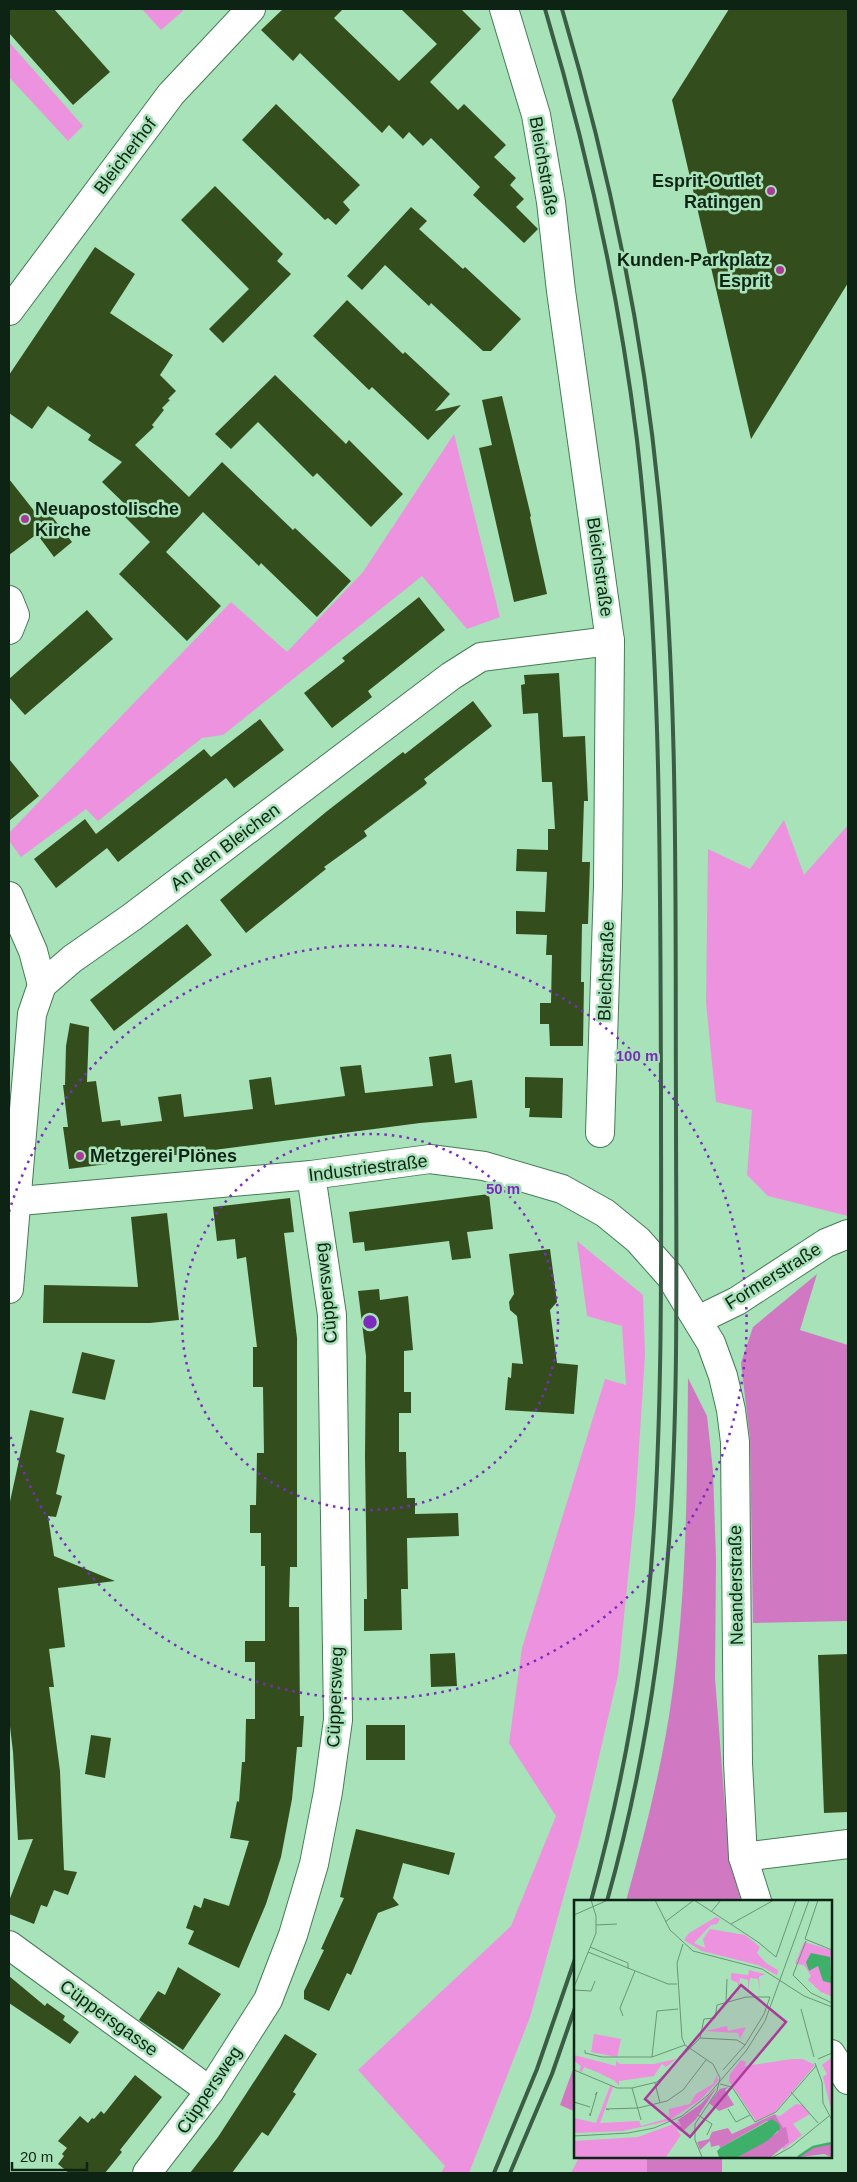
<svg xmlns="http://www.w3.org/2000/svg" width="857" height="2182" viewBox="0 0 857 2182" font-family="Arial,sans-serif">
<rect width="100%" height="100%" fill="#a8e2b8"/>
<g fill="#ed92de">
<path d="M142 9H181L183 11 161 30Z"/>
<path d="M9 42 83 126 68 141 9 77Z"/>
<path d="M454 434 500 617 467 629 422 576 223 735 202 738 98 821 86 809 21 857 9 841V833L231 602 287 652 363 572Z"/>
<path d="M784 820 804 875 848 825V1216L768 1196 747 1175 752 1110 716 1102 706 1003 708 849 750 869Z"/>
<path d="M577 1241 643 1295 645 1355 635 1509 618 1675 581 1834 530 2017 469 2173H441L445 2166 358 2070 511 1926 556 1816 509 1743 522 1648 605 1379 626 1385 622 1326 587 1316Z"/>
<path d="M580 2156H647V2173H571Z"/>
</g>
<g fill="#d178c3">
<path d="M817 1274 800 1330 848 1345V1621L753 1623 750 1439 741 1363 753 1327Z"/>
<path d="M688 1378 707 1416 713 1471 716 1559 715 1678 729 1858 741 1901H626C643 1840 659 1778 669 1716 687 1604 687 1491 688 1378Z"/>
<path d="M576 2061V2112L560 2105Z"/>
<rect x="647" y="2156" width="75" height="17"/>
</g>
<g fill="#334e1c">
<path d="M9 9H54L110 72 73 105 9 33Z"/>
<path d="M283 9H343L334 18 399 81 437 44 401 9H461L481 29 430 82 458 110 464 104 506 145 494 157 516 178 510 185 524 199 516 207 538 229 524 243 473 195 480 187 431 138 423 146 409 132 403 139 389 125 382 133 300 53 293 61 261 30Z"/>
<path d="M729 9H848V283L751 439 672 100Z"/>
<path d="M276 104 360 185 343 202 350 210 336 225 328 218 325 220 242 140Z"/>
<path d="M215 186 283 254 277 261 291 274 223 343 209 329 249 289 181 220Z"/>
<path d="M411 207 427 221 419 229 463 269 465 267 521 319 491 351H483L431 303 429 306 385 265 362 290 347 276Z"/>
<path d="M95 247 135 274 110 313 173 355 160 375 176 391 168 399 170 400 162 408 164 410 152 425 154 427 135 445 189 497 222 462 293 530 295 528 351 581 317 617 261 563 259 566 203 512 166 552 221 606 187 641 119 574 150 542 124 516 131 510 102 482 122 462 88 440 91 435 48 406 32 429 9 413V375Z"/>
<path d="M347 300 403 354 405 352 450 394 435 411 461 405 428 440 372 387 369 390 313 336Z"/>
<path d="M275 375 346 444 349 440 403 494 371 527 317 473 313 477 258 422 231 449 215 434Z"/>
<path d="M502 396 531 516 530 517 547 594 514 602 479 448 492 445 482 400Z"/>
<path d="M9 479 35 512 43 505 72 542 54 557 37 534 9 555Z"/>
<path d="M419 597 445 630 368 691 372 697 332 728 304 693 345 661 342 658Z"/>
<path d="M87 610 113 639 25 715 9 697V679Z"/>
<path d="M559 673 563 737 585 736 588 801H584L582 862H590L588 924H582L581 982H584L583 1046H550L549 1024H540V1003H551L552 955H546L547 935 516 934V911L545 912 547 872 516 871 517 849 548 850V829H555L552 782H542L538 713 523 714 521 685 525 684 524 675Z"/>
<path d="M473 701 492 726 424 779 427 783 424 786 364 831 367 836 324 867 326 869 246 933 220 900 326 812 403 752 405 754Z"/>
<path d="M260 719 284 750 234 788 226 778 118 862 107 848 56 888 34 859 85 819 96 834 204 749 211 757Z"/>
<path d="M9 759 39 796 9 821Z"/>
<path d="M187 924 212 955 114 1031 90 1000Z"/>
<path d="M70 1023 89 1027 87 1082 96 1081 102 1122 120 1120 121 1126 162 1121 158 1097 181 1094 184 1117 253 1109 249 1080 271 1077 275 1105 345 1096 340 1067 361 1065 365 1093 433 1086 429 1057 451 1054 455 1083 472 1080 477 1118 420 1123 69 1169 63 1127H68L63 1085H65L66 1046Z"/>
<path d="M525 1077 563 1078 562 1118 529 1117 530 1108H525Z"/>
<path d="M489 1194 493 1229 467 1232 471 1258 452 1260 449 1241 365 1251 364 1242 353 1243 349 1212Z"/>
<path d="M290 1198 294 1232 284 1233 297 1338V1567H290L289 1607H299L300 1716H304L302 1747H297L292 1799 281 1857 266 1904 239 1968 188 1944 194 1931 186 1928 194 1905 201 1908 204 1898 229 1906 249 1841 230 1838 237 1801 239 1802 242 1762H245L246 1719H255V1662H245V1641H265V1566H261V1533H250V1505H256L257 1453H264L263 1387H253V1347H257L246 1257 237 1259 235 1239 217 1241 213 1207Z"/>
<path d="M167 1213 179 1320 150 1323H43L44 1285 138 1287 131 1217Z"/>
<path d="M550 1249 557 1302 550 1310 557 1363 578 1365 574 1414 505 1410 508 1377 511 1378 512 1363 523 1364 517 1316 510 1310 509 1302 514 1294 509 1254Z"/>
<path d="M379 1289 380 1300 408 1296 413 1350 404 1351V1392H411V1413H399V1452H406L407 1498H415V1514L458 1513 459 1536 407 1538 408 1589H401L402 1630 364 1631V1599H367L365 1456 366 1356 358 1291Z"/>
<path d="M82 1352 115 1360 105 1400 72 1393Z"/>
<path d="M30 1410 64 1418 56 1452 65 1455 56 1494 62 1496 56 1517 48 1516 54 1556 115 1581 58 1588 65 1647 49 1649 54 1687H49L60 1771 64 1870 77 1872 68 1895 54 1890 47 1907 41 1905 34 1924 9 1914V1901L33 1839 18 1840 13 1752 9 1718V1506Z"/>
<path d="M455 1653 457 1686 431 1687 430 1654Z"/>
<path d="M848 1654V1812L824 1813 818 1655Z"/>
<rect x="366" y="1725" width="39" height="35"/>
<path d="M91 1735 111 1738 105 1778 85 1774Z"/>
<path d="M356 1829 455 1853 449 1875 403 1863 393 1898 399 1905 378 1913 351 1975 347 1973 329 2011 304 1999V1991L324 1950 321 1949 344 1898 340 1897Z"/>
<path d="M178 1967 221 1994 183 2050 139 2020 158 1991 165 1995Z"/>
<path d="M9 1976 45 2006 47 2003 65 2016 63 2020 79 2032 70 2044 9 2003Z"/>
<path d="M285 2034 317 2054 293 2092 296 2094 268 2136 262 2132 232 2173H190L218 2137Z"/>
<path d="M135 2075 162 2097 120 2150 122 2152 105 2173H69L58 2164 64 2156 62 2154 67 2148 58 2141 80 2116 88 2123 92 2118 94 2119 101 2111 104 2114Z"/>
</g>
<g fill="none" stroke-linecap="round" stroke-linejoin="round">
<g stroke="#457c56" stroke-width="30">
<g id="minor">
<path d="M504 9 536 115 551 202 561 291 610 641 608 885 600 1133"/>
<path d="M9 311 171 94 251 9"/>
<path d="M9 600 15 615 9 630"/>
<path d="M9 896 33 951 42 985"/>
<path d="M9 1289 32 1014 42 985 72 959 132 917 451 676 481 657 610 641"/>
<path d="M698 1320 737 1301 826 1243 848 1234"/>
<path d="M743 1857 848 1844"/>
<path d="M9 1945 210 2091"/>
<path d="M147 2173 210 2091 268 2000 293 1935 314 1864 328 1792 338 1720 332 1315 311 1175"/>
</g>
</g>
<g stroke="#457c56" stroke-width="30">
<g id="tertiary">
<path d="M9 1202 311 1175 430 1159 484 1166 562 1189 605 1213 638 1240 670 1276 711 1343 723 1376 731 1410 735 1442 738 1763 743 1857 757 1901"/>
<path d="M831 2054 848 2080"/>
</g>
</g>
<use href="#minor" stroke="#fff" stroke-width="28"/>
<use href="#tertiary" stroke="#fff" stroke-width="28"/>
<g stroke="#3b5d46" stroke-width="4">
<path d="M545 9C587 150 619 294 637 440 662 656 660 874 661 1091 661 1242 663 1392 653 1542 645 1663 623 1784 591 1901"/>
<path d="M562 9C609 169 643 331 659 497 679 701 675 906 676 1111 676 1254 679 1399 669 1542 660 1663 640 1784 607 1901"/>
<path d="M494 2173 537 2069 576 1956"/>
<path d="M510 2173 552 2074 576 2005"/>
</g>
</g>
<g fill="none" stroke="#7b2cbf" stroke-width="2.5" stroke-dasharray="2.5 5">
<circle cx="370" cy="1322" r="188"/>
<path d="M9 1212A377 377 0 1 1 9 1432"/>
</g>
<g fill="#a83b9a" stroke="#a8e2b8" stroke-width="2">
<circle cx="771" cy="191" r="5"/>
<circle cx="780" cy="270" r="5"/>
<circle cx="25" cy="519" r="5"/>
<circle cx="80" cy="1156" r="5"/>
</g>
<g text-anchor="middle" stroke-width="5" stroke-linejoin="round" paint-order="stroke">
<g font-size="18" fill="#0d2415" stroke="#a8e2b8">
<text transform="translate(125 156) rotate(-53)" y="6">Bleicherhof</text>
<text transform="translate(544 166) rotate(80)" y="6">Bleichstraße</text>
<text transform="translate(600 567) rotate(82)" y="6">Bleichstraße</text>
<text transform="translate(225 847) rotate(-37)" y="6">An den Bleichen</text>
<text transform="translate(606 971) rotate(-88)" y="6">Bleichstraße</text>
<text transform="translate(368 1168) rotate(-7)" y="6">Industriestraße</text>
<text transform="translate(773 1276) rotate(-32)" y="6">Formerstraße</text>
<text transform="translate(326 1293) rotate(-96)" y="6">Cüppersweg</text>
<text transform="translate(736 1585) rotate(-91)" y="6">Neanderstraße</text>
<text transform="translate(335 1697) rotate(-88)" y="6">Cüppersweg</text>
<text transform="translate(109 2018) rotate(36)" y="6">Cüppersgasse</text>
<text transform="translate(209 2090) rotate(-56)" y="6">Cüppersweg</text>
</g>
<g font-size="18" font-weight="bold" fill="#0d2415" stroke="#a8e2b8" text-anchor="end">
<text x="761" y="187">Esprit-Outlet<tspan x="761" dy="21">Ratingen</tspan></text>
<text x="770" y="266">Kunden-Parkplatz<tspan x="770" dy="21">Esprit</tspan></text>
<text x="35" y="515" text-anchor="start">Neuapostolische<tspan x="35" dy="21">Kirche</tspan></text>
<text x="90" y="1162" text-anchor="start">Metzgerei Plönes</text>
</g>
</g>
<g transform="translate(574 1900)">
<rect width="258" height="258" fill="#a8e2b8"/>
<path d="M142 17 146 19 143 24 137 25 120 43 131 48 129 39 136 29 171 35 186 47 183 53 192 63 204 70 203 75 184 65 128 51 110 40 115 33ZM230 42 257 50V96L247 92 234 80 237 76 230 65 221 64ZM175 70 191 74 185 77 186 93 184 79 176 78 174 93V80L166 78 164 95V83L157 80V73L174 75ZM153 126 154 131 172 127 166 139 164 133 131 131ZM20 134 47 139 43 157 17 152ZM0 155 42 166V161L46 164H80L102 159 92 167 88 164 80 176 45 181V186L41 181 23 172 10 167 8 172 5 171 7 166 0 161ZM257 158V210L249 177 253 174 248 165ZM218 159H229L241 165 201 212 182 221 155 181 156 174 167 160 172 162 171 166ZM143 175 144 181 126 200 94 221 49 231 0 233V218L22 223 36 186 39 187 26 223 65 221 67 226 95 218V209L116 204 122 194 139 184ZM222 204 228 205 236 214 219 224 228 235 209 250V229L202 215 206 216ZM105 222 107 225 103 230 107 235 92 257H0V241L64 237Z" fill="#ed92de"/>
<path d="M143 187 122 219 108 232 103 229 107 225 104 220 127 204ZM154 187 151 190 160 205 145 211 135 203 146 189ZM201 214 209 228 212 227 215 242 197 257H164L204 232 205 224 193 221 146 248 145 245 137 247 136 241 126 250 123 242 135 239 138 232 154 228 158 234ZM257 243V257L250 254 226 257 237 248Z" fill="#d178c3"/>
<path d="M237 53 256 57 257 83 249 81 244 66 235 71 232 62ZM198 219 205 224 206 229 193 241 164 257H145L143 251 146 248Z" fill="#3fb06a"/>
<path fill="none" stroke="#3fb06a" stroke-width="2.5" d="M224 257 239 247 258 243"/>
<path fill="none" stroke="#6a9677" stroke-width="1" d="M81 0 96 30 119 51 188 69 230 96 258 107M120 0 184 42 202 57 222 0M244 0 231 39 258 50M137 12 147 0M0 15 34 0M91 22 120 0M157 24 200 0M22 25 43 24M232 41 219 75 237 93 258 103M109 44 103 63 108 138 111 145 139 164 146 178 143 191 121 224V240L128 257M16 47 54 63V69M14 52 94 84H103M0 87 22 33V16L17 0M0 90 17 91 21 81M152 102 153 79M227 109 240 157M49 116 46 108 61 71M126 138 130 119 141 118 143 105 172 97H196L190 114 171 145 149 170M11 150V153L28 157H78L111 145M78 157 83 111 104 109M244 159 258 153M241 163 248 182 249 203 258 220M0 170 43 188H58L83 182 126 138 163 140 171 145M81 183 86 203M146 184 158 187 181 222 202 212 242 166M58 188 67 220M217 192 244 223M0 202 16 207M154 209 162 222 176 215M35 210 32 209 64 208 93 201 109 190 132 160M16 213V216L23 192 21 195M124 215 138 224 133 235M0 236 54 233 80 228 108 216 134 195 172 151 191 121 235 0M199 257 217 247 255 216"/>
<path fill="#a83b9a" fill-opacity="0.15" stroke="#a83b9a" stroke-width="2.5" d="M167 85 212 122 116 237 71 199Z"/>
<rect width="258" height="258" fill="none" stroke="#0d2415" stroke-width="2.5"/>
</g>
<circle cx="370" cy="1322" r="8" fill="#7b2cbf" stroke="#a8e2b8" stroke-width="2.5"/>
<g font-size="15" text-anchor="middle" font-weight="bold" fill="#7b2cbf" stroke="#a8e2b8" stroke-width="5" stroke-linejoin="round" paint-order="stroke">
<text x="637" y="1061">100 m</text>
<text x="503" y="1194">50 m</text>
</g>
<rect width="857" height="2182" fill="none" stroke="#0d2415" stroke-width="20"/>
<path d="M12 2162v8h75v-8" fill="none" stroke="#0d2415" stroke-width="2.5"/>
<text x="20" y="2162" font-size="15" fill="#0d2415" stroke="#a8e2b8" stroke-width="4" paint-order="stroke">20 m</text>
</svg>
